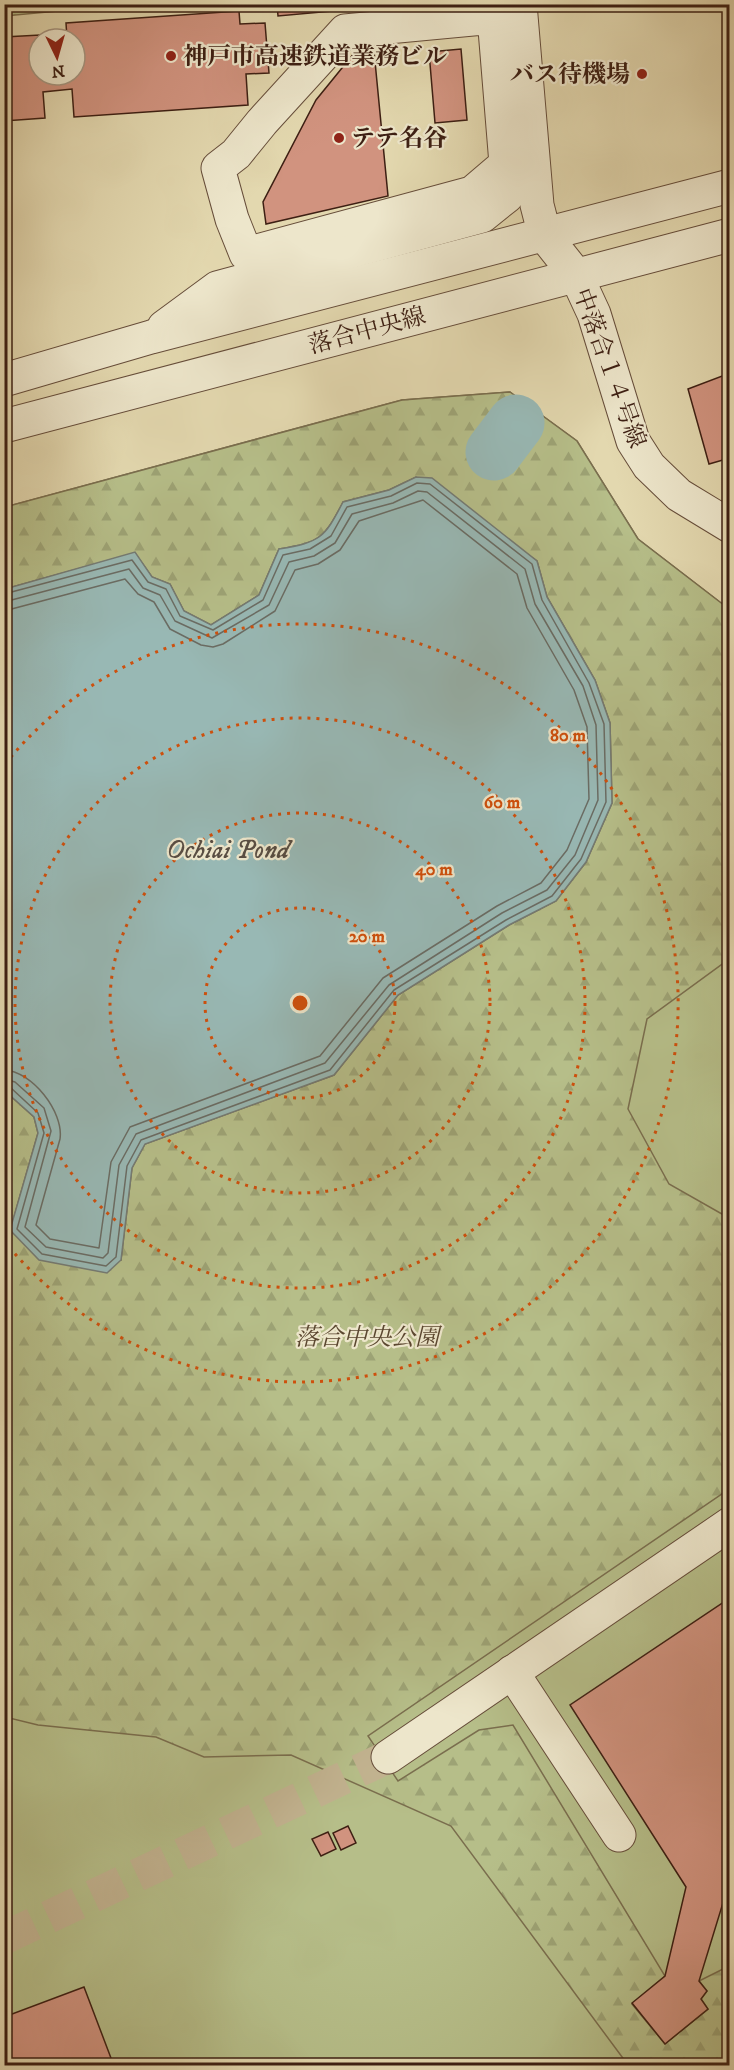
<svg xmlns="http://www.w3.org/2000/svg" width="734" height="2070" viewBox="0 0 734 2070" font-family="'IM FELL DW Pica','Noto Serif JP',serif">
<defs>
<pattern id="forest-firs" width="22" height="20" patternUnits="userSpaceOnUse" patternTransform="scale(1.5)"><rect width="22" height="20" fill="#b6be89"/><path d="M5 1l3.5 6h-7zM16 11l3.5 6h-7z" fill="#9da375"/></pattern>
<pattern id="garden-dots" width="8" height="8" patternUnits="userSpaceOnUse" patternTransform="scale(1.5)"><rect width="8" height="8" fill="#b6be89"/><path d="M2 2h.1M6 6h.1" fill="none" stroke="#9da375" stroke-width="1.8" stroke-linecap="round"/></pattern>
</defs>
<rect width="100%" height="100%" fill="#e3d8af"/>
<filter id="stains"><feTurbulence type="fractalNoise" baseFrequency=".00333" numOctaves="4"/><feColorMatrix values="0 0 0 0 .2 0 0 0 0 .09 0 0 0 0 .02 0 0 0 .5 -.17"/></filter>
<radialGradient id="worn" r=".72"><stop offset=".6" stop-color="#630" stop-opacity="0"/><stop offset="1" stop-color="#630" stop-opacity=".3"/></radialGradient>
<path fill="#b6be89" stroke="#7a6e4e" stroke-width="1.5" d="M510 392 577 441 638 539 729 609V2065L5 2066V507L402 400Z"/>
<path fill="url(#forest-firs)" stroke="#7a6e4e" stroke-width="1.5" d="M510 392 577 441 638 539 729 609V959L647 1019 628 1109 669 1184 729 1218V1489L368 1736 398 1781 479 1730 513 1725 665 1976 632 2004 665 2044 708 2009 701 1999 707 1991 699 1981 729 1966V2065H628L451 1826 291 1755 204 1757 156 1737 38 1725 5 1717V1091L34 1117 38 1133 10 1231 121 1260 132 1168 145 1144 334 1075 398 995 509 925 556 901 586 862 612 803 610 723 595 680 547 597 537 561 416 477 389 490 343 502C324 539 320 542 279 549L259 595 211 625 184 611 170 584 152 577 135 553 5 589V507L402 400Z"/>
<path fill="url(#garden-dots)" stroke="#7a6e4e" stroke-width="1.5" d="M5 4H122V5L5 16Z"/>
<path fill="#98b8b4" stroke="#747b74" stroke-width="1.5" d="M416 477 432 478 537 561 547 597 595 680 610 723 612 803 586 862 556 901 509 925 398 995 334 1075 145 1144 132 1168 121 1260 107 1273 39 1260 10 1230 38 1133 34 1117 5 1091V589L135 552 152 577 170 584 184 611 211 625 259 595 279 549C320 542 324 539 343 502L389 490Z"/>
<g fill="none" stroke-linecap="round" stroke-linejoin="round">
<g stroke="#6a6c64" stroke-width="1.5">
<path d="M4 594 132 560 148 582 166 589 180 616 213 630 263 600 283 555 310 549 331 536 347 507 391 496 417 483 430 484 532 564 542 600 589 683 604 724 606 802 581 859 552 896 506 920 394 990 330 1070 141 1140 127 1166 116 1257 106 1266 42 1254 17 1229 44 1133 38 1113 11 1088 4 1087"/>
<path d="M4 602 129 569 143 588 160 595 175 621 212 638 269 605 289 562 314 556 335 543 352 514 393 503 418 491 427 492 525 569 535 604 583 686 596 725 598 800 575 855 547 890 502 913 389 985 325 1063 136 1134 119 1165 108 1253 103 1258 46 1247 25 1227 51 1131 44 1108 15 1082 4 1079"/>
<path d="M4 611 125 579 138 594 154 602 170 629 201 645 213 647 223 644 275 611 295 570 318 564 340 550 359 521 423 500 517 574 527 608 574 690 587 727 589 799 567 850 541 883 497 906 383 978 320 1056 130 1127 111 1162 99 1248 50 1239 36 1225 60 1139C64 1112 32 1071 4 1070"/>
</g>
<path stroke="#98b8b4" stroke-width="57" d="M494 452 516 423"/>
</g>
<g fill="#d1937f" stroke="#3d1f13" stroke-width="1.5">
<path d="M277 4H410L278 16Z"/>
<path d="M239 11 240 24 265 23 269 73 246 74 248 105 74 117 72 89 43 92 45 118 4 121V37L40 35 39 75H75V39H64H67L66 23Z"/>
<path d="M461 49 467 120 435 123 429 52Z"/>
<path d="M374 51 388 196 266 224 263 202 316 100 355 52Z"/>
<path d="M730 373V458L709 464 688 389Z"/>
<path d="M730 1598V1880L699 1981 707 1991 701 1999 708 2009 665 2044 632 2003 665 1976 686 1887 570 1705Z"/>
<path d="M348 1826 356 1843 341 1850 333 1833Z"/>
<path d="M328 1832 336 1849 321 1856 312 1839Z"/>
<path d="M84 1987 114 2066H4V2017Z"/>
</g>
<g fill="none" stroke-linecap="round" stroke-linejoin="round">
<path stroke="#c2b390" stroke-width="33" stroke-dasharray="33 16" stroke-linecap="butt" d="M4 1938 388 1757"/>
<g stroke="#664d3a" stroke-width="35">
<g id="minor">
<path d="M520 4 537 205 545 236 576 275 594 314 633 441 649 466 679 495 730 526"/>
<path d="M494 17 506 164 472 193 246 254 232 219 218 168 236 154 262 122 345 31Z"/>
<path d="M164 327 217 288 482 216 507 196 532 162"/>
<path d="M4 380 151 337 730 186"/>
<path d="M4 426 730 235"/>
<path d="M512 1672 619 1835"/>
<path d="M388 1757 730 1524"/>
</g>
</g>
<use href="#minor" stroke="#ede6cb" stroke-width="33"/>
</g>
<g fill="none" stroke="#ce500d" stroke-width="3" stroke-dasharray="3 6">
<circle cx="300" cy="1003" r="95"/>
<circle cx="300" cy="1003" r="190"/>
<circle cx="300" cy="1003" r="285"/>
<path d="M5 764A379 379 0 1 1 5 1242"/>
</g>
<g fill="#8f2418" stroke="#ede6cb" stroke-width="2">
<circle cx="171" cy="56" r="6"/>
<circle cx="642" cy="74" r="6"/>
<circle cx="339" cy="138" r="6"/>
</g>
<g text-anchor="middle" stroke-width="4.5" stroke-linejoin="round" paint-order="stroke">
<g font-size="24" font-weight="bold" fill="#3d1f13" stroke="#ede6cb" text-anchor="start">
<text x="183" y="64">神戸市高速鉄道業務ビル</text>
<text x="630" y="82" text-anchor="end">バス待機場</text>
<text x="351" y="146">テテ名谷</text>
</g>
<g font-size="24" fill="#3d1f13" stroke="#ede6cb">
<text transform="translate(367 330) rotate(-15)" y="8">落合中央線</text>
<text transform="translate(610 368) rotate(70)" y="8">中落合１４号線</text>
</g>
<g font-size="24" font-style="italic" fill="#5b4730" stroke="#ede6cb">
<text x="367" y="1345">落合中央公園</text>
</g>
<g font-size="26" font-style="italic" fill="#584d43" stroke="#ede6cb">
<text x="228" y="858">Ochiai Pond</text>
</g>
</g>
<circle cx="300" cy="1003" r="9" fill="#ce500d" stroke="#ede6cb" stroke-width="3"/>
<g font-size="18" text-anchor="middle" font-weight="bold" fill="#ce500d" stroke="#ede6cb" stroke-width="4.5" stroke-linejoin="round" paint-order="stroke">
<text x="568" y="741">80 m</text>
<text x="502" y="808">60 m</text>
<text x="434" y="875">40 m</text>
<text x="367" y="942">20 m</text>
</g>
<rect width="734" height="2070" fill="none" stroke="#e3d8af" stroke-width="24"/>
<rect x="6" y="6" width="722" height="2058" fill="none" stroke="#3d1f13" stroke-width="3"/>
<rect x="12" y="12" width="710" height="2046" fill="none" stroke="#3d1f13" stroke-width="1.5"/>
<g transform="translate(57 57) rotate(175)"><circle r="28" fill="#ede6cb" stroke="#a79681" stroke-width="1.5"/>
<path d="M0-4.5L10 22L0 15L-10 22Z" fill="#8f2418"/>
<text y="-9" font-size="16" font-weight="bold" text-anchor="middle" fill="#3d1f13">N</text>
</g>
<rect width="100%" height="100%" filter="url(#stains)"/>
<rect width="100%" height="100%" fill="url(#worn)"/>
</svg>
